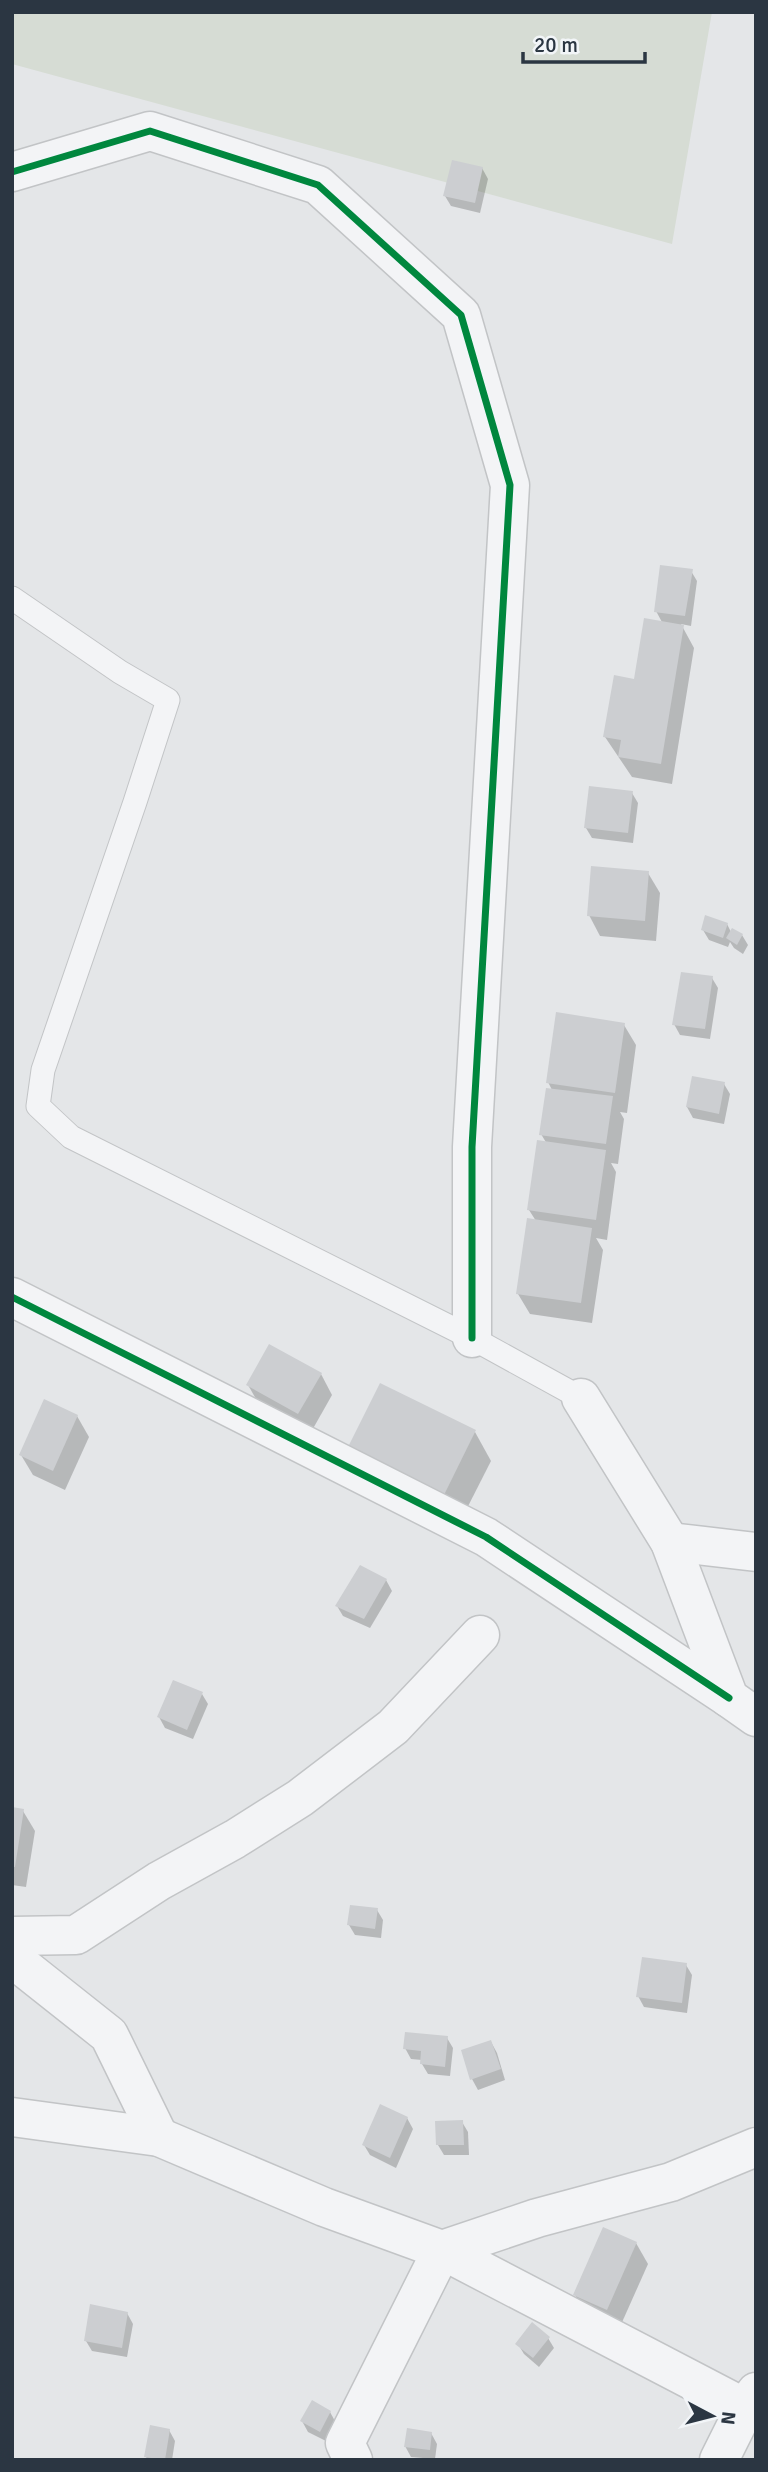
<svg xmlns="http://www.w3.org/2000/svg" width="768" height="2472" viewBox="0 0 768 2472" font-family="Signika,sans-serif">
<rect width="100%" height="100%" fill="#e4e6e8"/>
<path fill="#d6dcd4" d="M12 12H712L672 244 12 64Z"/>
<g fill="#0003">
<path d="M482 168 488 179 480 213 451 206 445 196Z"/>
<path d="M691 571 697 581 691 626 681 624 694 648 672 784 632 777 605 737 663 624 656 611Z"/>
<path d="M632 793 638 803 633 843 592 838 586 828Z"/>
<path d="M648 873 660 893 656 941 600 936 589 915Z"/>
<path d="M727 924 731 932 742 935 748 945 743 954 734 948 730 942 728 947 709 940 703 930Z"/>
<path d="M712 978 718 988 710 1039 680 1035 674 1024Z"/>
<path d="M624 1025 636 1045 627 1113 620 1112 624 1119 618 1164 611 1163 616 1172 607 1240 596 1238 603 1250 592 1323 530 1314 518 1294 536 1221 529 1210 547 1144 541 1134 552 1090 548 1082Z"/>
<path d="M724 1084 730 1094 724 1124 693 1118 687 1107Z"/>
<path d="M321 1374 332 1395 310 1434 260 1406 248 1385Z"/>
<path d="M77 1416 89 1437 65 1490 33 1475 21 1455Z"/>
<path d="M475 1432 491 1461 459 1524 366 1478Z"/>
<path d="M386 1580 392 1591 370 1628 343 1616 337 1606Z"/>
<path d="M202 1694 208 1704 193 1739 165 1728 159 1717Z"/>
<path d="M12 1809 23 1811 35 1831 26 1887 12 1885Z"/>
<path d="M377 1910 383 1920 381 1938 355 1935 349 1925Z"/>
<path d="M686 1965 692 1975 687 2013 644 2007 638 1996Z"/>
<path d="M447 2038 453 2048 450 2076 428 2074 422 2064V2060L411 2059 405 2048Z"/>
<path d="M491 2042 497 2053 505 2080 478 2090 472 2079 463 2051Z"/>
<path d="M407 2118 413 2129 396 2168 370 2155 364 2145Z"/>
<path d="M462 2122 468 2132 469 2155H444L438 2145Z"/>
<path d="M636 2243 648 2264 619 2329 587 2315 575 2295Z"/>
<path d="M127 2313 133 2324 127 2357 92 2351 86 2341Z"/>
<path d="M548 2338 554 2348 539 2367 524 2354 518 2344Z"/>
<path d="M330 2412 336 2423 326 2441 308 2432 302 2421Z"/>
<path d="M169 2430 175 2441 172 2460H148L146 2457Z"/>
<path d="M431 2433 437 2444 435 2459 411 2457 405 2446Z"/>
</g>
<g fill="#ccced1">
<path d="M452 160 483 167 475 203 443 196Z"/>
<path d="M660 565 693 569 685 616 654 612Z"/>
<path d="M644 618 684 625 661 764 618 757 621 740 603 737 614 675 634 679Z"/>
<path d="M589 786 633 791 628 833 584 828Z"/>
<path d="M591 866 649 871 645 921 587 916Z"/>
<path d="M705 915 728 923 723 938 701 930Z"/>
<path d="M732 928 743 934 737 945 726 938Z"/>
<path d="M681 972 713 976 705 1029 672 1025Z"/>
<path d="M556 1012 625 1023 615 1093 546 1083Z"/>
<path d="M692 1076 725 1082 719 1114 686 1107Z"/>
<path d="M546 1088 613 1096 606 1144 539 1135Z"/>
<path d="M537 1140 606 1150 596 1220 527 1210Z"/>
<path d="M527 1218 592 1228 581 1303 516 1294Z"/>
<path d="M269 1344 322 1373 298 1414 246 1385Z"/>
<path d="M380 1383 476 1430 443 1497 347 1449Z"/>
<path d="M44 1399 78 1415 53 1471 19 1455Z"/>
<path d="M360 1565 387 1579 364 1619 335 1606Z"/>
<path d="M173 1680 203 1692 187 1730 157 1717Z"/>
<path d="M12 1807 24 1809 15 1867H12Z"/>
<path d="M350 1905 378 1908 375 1929 347 1925Z"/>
<path d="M642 1957 687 1963 682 2003 636 1997Z"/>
<path d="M405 2032 448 2036 445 2067 420 2064 421 2051 403 2049Z"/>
<path d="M491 2040 501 2069 470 2080 461 2050Z"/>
<path d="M380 2104 408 2117 390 2158 362 2145Z"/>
<path d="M463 2120 464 2145H436L435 2121Z"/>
<path d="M603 2227 637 2242 607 2310 573 2295Z"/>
<path d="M90 2304 128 2312 122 2348 84 2341Z"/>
<path d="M532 2322 550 2337 533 2358 515 2344Z"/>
<path d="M312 2400 331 2411 320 2432 300 2421Z"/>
<path d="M150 2425 170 2429 165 2460 144 2457Z"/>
<path d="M407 2428 432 2432 430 2450 404 2447Z"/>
</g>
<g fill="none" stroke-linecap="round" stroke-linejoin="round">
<g stroke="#c2c4c6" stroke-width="25">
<path id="lane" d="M12 598 120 672 168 700 135 802 43 1070 38 1106 71 1137 472 1338 581 1398"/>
</g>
<g stroke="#c2c4c6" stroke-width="41">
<g id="street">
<path d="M12 172 150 131 318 185 461 315 510 485 472 1147V1338"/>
<path d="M12 1297 486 1537 729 1698"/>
<path d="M581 1398 670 1542 729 1698 756 1717"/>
<path d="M670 1542 756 1552"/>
<path d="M12 1936 76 1935 159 1881 235 1839 300 1798 393 1727 480 1635"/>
<path d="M12 1958 109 2035 159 2137"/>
<path d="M12 2117 159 2137 324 2207 442 2250 745 2408"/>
<path d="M353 2460 345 2443 442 2250 537 2218 671 2182 756 2147"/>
<path d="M719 2460 745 2408 756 2392"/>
</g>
</g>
<use href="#lane" stroke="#f3f4f6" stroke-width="23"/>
<use href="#street" stroke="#f3f4f6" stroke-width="38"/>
<g stroke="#f2f5f8" stroke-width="11">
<g id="cycleway">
<path d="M12 172 150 131 318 185 461 315 510 485 472 1147V1338"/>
<path d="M12 1297 486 1537 729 1698"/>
</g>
</g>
<use href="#cycleway" stroke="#00873e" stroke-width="7"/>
</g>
<rect width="768" height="2472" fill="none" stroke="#2b3642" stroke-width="28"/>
<g transform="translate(712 2416) rotate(97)" stroke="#f2f5f8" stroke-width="5" paint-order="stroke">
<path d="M0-5L12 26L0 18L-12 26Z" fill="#2b3642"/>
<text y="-10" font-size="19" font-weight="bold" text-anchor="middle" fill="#2b3642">N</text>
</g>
<path d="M523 52v10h122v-10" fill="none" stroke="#2b3642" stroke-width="3.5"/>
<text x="534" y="52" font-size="21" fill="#2b3642" stroke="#f2f5f8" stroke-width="5" paint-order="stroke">20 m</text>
</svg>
